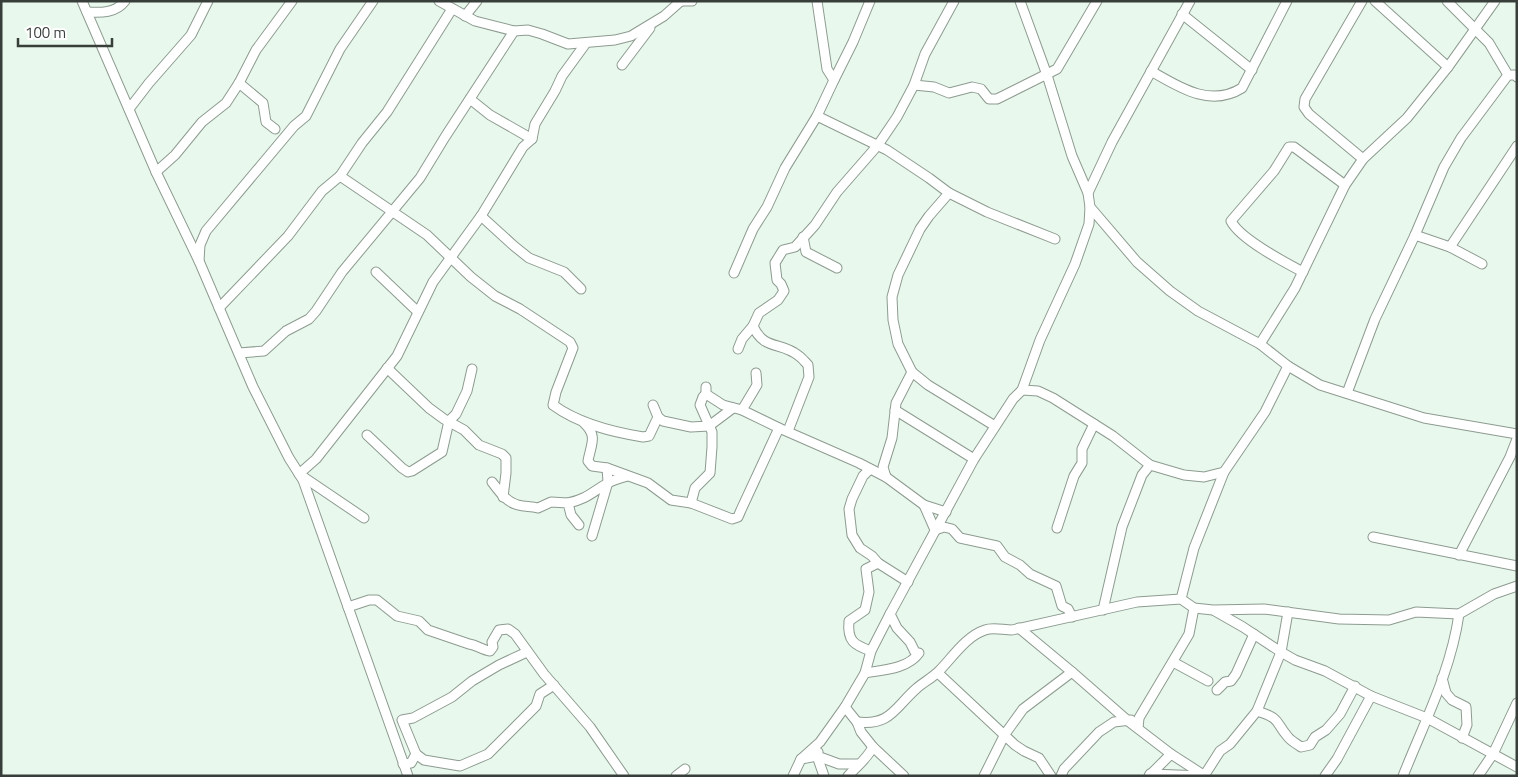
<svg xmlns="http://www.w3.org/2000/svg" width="1518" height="777" viewBox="0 0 1518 777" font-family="'Titillium Web',sans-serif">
<rect width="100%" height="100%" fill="#e9f8ec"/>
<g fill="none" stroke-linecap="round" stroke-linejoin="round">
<g stroke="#8d9b90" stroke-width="11">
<g id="minor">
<path d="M82 1 156 172 199 261 253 387 289 458 303 480 408 776"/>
<path d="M439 1 475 21 514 31 528 30 542 34 568 44 615 40 631 36 664 16 681 1"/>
<path d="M679 1H692"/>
<path d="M817 1 827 69 834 80"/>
<path d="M1020 1 1047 75 1072 156 1088 193 1090 207 1137 262 1170 291 1198 311 1260 344 1288 366 1320 385 1424 418 1517 434"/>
<path d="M1362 1 1305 99 1304 107 1309 114 1363 159"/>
<path d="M1375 1 1448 67"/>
<path d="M1447 1 1489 43 1508 75H1515L1517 77"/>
<path d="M452 9 387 112 362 143 340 176 427 235 471 277 495 296 520 309 570 342 573 348 556 392 553 405C579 424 612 432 643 437L649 436 658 417"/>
<path d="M87 12C101 13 116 13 125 1"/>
<path d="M1182 14 1252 70"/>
<path d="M465 16 477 1"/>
<path d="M622 65 650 28"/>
<path d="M1151 71C1179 87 1210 108 1242 88L1287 1"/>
<path d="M239 83 263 103 266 122 275 129"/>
<path d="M914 85 934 87 949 93 972 87 981 89 989 99H997L1057 69 1097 1"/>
<path d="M470 99 490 115 532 139"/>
<path d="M129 109 149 83 191 35 208 1"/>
<path d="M817 116 887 150 929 178 949 193 987 212 1055 239"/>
<path d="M156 172 175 155 202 122 226 103 239 83 256 50 292 1"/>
<path d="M949 193 929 216 920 229 898 275 892 297 893 320 898 344 912 372 928 385 995 426"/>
<path d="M1088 193 1112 142 1190 1"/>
<path d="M481 216 514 246 529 258 564 272 581 289"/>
<path d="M1415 235 1450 247 1482 264"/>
<path d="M803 237 806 252 837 268"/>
<path d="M1450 247 1517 146"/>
<path d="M199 261 200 245 206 231 294 126 306 116 340 49 373 1"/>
<path d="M376 272 418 312"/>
<path d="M1303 272C1284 262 1240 239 1231 221L1274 171 1289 147H1294L1345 185"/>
<path d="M734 273 753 229 767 207 785 168 817 116 834 80 853 42 870 1"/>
<path d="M219 308 288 236 322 191 340 176"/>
<path d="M1260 344 1295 288 1345 185 1363 159 1407 118 1448 67 1495 1"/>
<path d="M738 349 742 339 753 326"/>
<path d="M239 353 264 351 286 331 309 319 316 311 342 272 420 178 445 137 514 31"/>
<path d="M387 368 429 408 444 419 464 430 479 445 502 454 506 458V473L503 497"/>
<path d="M706 387V394L723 405 742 410 779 428 859 463 886 477 924 505 946 512"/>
<path d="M1022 390 1038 391 1053 398 1113 436 1150 465 1184 475 1204 477 1224 472 1265 412 1288 366"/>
<path d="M1347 393 1375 319 1415 235 1444 167 1461 138 1508 75"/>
<path d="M653 405 658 417 663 421 691 427 709 426 733 408"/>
<path d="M742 410 757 385 756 373"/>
<path d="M895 410 974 459"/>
<path d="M584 423C598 436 591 444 588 461L592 466 607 468 648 483 671 500 691 503 732 519 738 517 741 510 779 428"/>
<path d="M788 431 809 377 808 365C805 362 802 358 799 356 781 341 764 351 753 326L759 313 778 300 784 291 781 284 777 280 775 263 783 250 795 247 815 225 837 192 878 145 897 117 914 85 925 54 954 1"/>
<path d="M367 435 402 468 408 472 412 471 442 452 449 421 456 414 467 391 472 369"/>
<path d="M870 469 863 476 852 499 849 509 852 535 860 548 872 556 878 563 908 582"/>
<path d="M886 477 883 467 892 438 896 403 912 372"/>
<path d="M492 482C499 491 506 502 518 505 525 507 531 506 538 508L551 502 568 503 571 515 579 525"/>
<path d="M568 503C587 499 592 492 608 483 613 480 621 478 627 476"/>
<path d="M691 503 695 488 710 473 712 447V432L700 405 703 397 706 394"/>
<path d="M924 505 935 530 944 527 952 529 960 538 997 546 1005 557 1020 565 1030 574 1056 586 1062 606 1068 609 1072 617"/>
<path d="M364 518 299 474 316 459 397 356 433 282 481 216 523 147 532 139 535 124 555 91 562 76 586 43"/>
<path d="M1057 528 1074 476 1082 463V449L1094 424"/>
<path d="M592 536 608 482 607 468"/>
<path d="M1373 537 1517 566"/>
<path d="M1459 555 1510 457 1517 439"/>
<path d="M1181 599 1194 548 1224 472"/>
<path d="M348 607 369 600H377L397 616 419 621 428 630 469 644C477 645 482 650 490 651L493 647 492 642 499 630 508 629 515 634 544 674 590 727 624 776"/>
<path d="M1103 610 1122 527 1142 475 1150 465"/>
<path d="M1288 612 1281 652 1295 660 1325 671 1371 696 1427 718 1517 767"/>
<path d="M1019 628 1072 672 1128 721 1171 754 1149 776"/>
<path d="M871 651C854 645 847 641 849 621L865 610 869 592 866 569 878 563"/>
<path d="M1173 662 1208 681"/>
<path d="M865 673C882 670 908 669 919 653L915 652 910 642 897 628 890 614"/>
<path d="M938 673 1015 745 1024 751 1039 758 1051 776"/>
<path d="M1442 678 1446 693 1452 700 1466 707 1467 725 1462 738"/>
<path d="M1217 690 1225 682 1231 681 1236 674 1254 634"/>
<path d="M845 707 857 722 861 732 873 747 904 776"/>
<path d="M1257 711C1282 719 1274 721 1288 737 1291 741 1297 744 1301 747L1310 745 1315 737 1326 730 1340 714 1355 686"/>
<path d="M857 722C891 726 895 707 917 688 924 682 932 678 939 671 952 658 966 636 985 630 993 627 1003 630 1012 630L1137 602 1181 599 1194 608 1213 610 1264 609 1339 619 1389 620 1416 612 1459 614 1494 594 1517 586"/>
<path d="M1138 728 1139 718 1189 634 1194 608"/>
<path d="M818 752 817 756 824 776"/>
<path d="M416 754 402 720 413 718 452 697 472 681 499 665 527 652"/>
<path d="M1171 754 1202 774"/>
<path d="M801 759 817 756 839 764H859"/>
<path d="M403 764 411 763 416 754 424 760 460 766 488 754 536 706 540 694 554 685"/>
<path d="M1150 774 1204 776"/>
<path d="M676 776 685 769"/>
<path d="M793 776 801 759 820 742 845 707 865 673 871 651 890 614 974 459 1013 399 1022 390 1040 340 1075 264 1089 224 1090 207"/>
<path d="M848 776C858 765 866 760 873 747"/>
<path d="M984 776 1005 734 1023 709 1072 672"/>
<path d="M1061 776 1064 769 1099 732 1114 722 1131 720"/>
<path d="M1204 776 1220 751 1230 744 1257 711 1281 652 1243 627 1215 611"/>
<path d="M1325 776 1337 759 1371 696"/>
<path d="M1403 776C1424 723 1451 671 1459 614"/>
<path d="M1478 776 1493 754 1517 703"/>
</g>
</g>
<use href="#minor" stroke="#fff" stroke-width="9"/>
</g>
<rect width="1518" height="777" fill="none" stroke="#383e3a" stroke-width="5"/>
<path d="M18 38v8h94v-8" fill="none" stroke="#383e3a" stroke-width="2.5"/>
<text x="25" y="38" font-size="15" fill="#383e3a" stroke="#ffffff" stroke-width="4" paint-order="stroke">100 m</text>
</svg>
